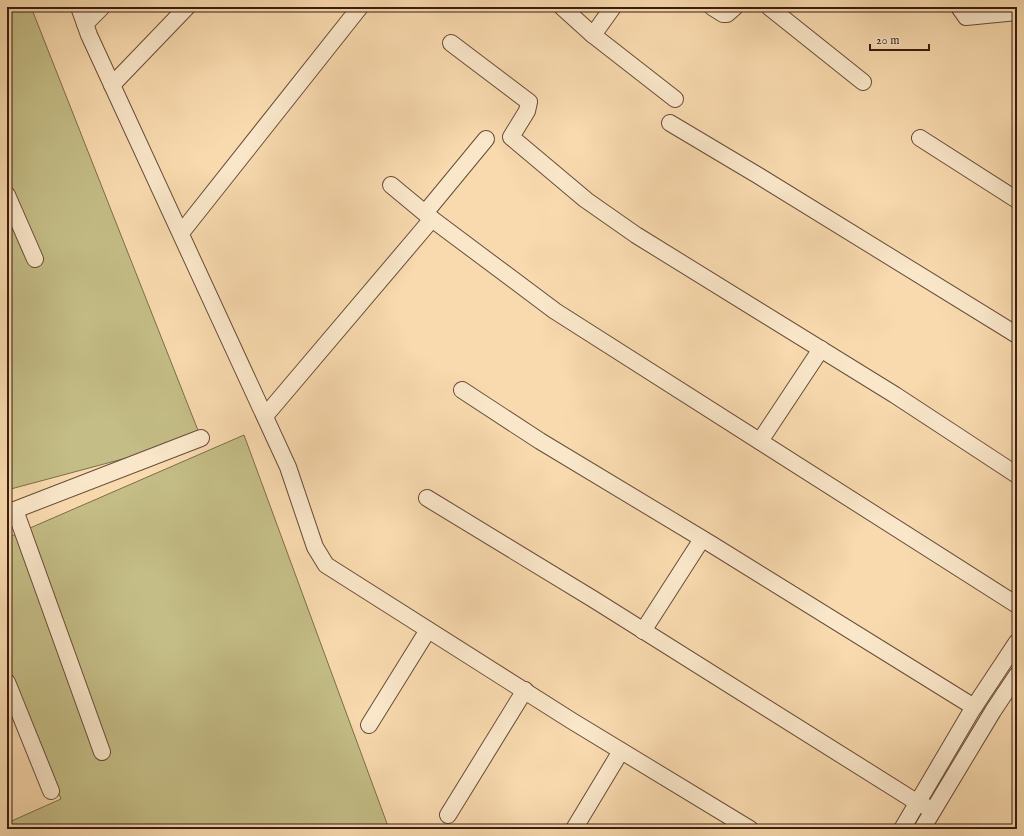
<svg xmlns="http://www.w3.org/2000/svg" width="1024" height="836" viewBox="0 0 1024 836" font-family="'IM FELL English',serif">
<rect width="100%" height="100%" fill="#f8daae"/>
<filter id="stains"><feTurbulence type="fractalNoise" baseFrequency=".005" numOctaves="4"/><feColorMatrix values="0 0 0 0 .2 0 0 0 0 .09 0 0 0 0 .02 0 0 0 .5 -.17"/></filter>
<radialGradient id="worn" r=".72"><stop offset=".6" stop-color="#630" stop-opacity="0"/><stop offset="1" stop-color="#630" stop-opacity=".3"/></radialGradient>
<g fill="#c4bd86" stroke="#7e6d4b">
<path d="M7 7H31L201 438 7 490Z"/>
<path d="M244 435 389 829H7V823L61 799 7 663V538Z"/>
</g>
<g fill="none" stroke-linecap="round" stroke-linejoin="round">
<g stroke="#694c38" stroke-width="18">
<g id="street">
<path d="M79 7 89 35 288 467 315 547 326 565 572 721 750 829"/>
<path d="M562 7 593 35 675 99"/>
<path d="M712 7 723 14H727L735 7"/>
<path d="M769 7 863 82"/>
<path d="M959 7 966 17 1017 12"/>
<path d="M85 24 102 7"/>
<path d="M593 35 613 7"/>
<path d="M451 43 529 102 527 111 511 137 586 200 636 235 895 395 1017 475"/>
<path d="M112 85 187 7"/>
<path d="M670 123 759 176 1017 335"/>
<path d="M920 138 1017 200"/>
<path d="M391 185 432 219 555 311 1017 605"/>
<path d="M7 195 35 259"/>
<path d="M425 213 486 139"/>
<path d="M181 233 360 7"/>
<path d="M462 390 540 441 711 544 974 707"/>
<path d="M265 416 432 219"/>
<path d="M760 441 821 349"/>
<path d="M427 498 593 599 918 803 933 810"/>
<path d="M15 510 102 752"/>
<path d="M7 513 201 438"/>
<path d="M643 631 702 539"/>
<path d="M7 682 51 791"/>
<path d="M369 725 428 630"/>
<path d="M448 815 525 690"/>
<path d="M574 829 621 751"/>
<path d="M902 829 972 710 1017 642"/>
<path d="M922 829 993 711 1017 675"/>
</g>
</g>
<use href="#street" stroke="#fae7ca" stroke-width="16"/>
</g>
<rect width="1024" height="836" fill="none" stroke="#f8daae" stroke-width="24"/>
<rect x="8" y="8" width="1008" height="820" fill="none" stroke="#391d10" stroke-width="2"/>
<rect x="12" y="12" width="1000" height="812" fill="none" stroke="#391d10"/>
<path d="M870 44v6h59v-6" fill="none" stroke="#391d10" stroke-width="2"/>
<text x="876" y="44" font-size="12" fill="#391d10" stroke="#fae7ca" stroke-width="3" paint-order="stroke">20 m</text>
<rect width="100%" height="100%" filter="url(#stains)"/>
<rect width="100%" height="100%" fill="url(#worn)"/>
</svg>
